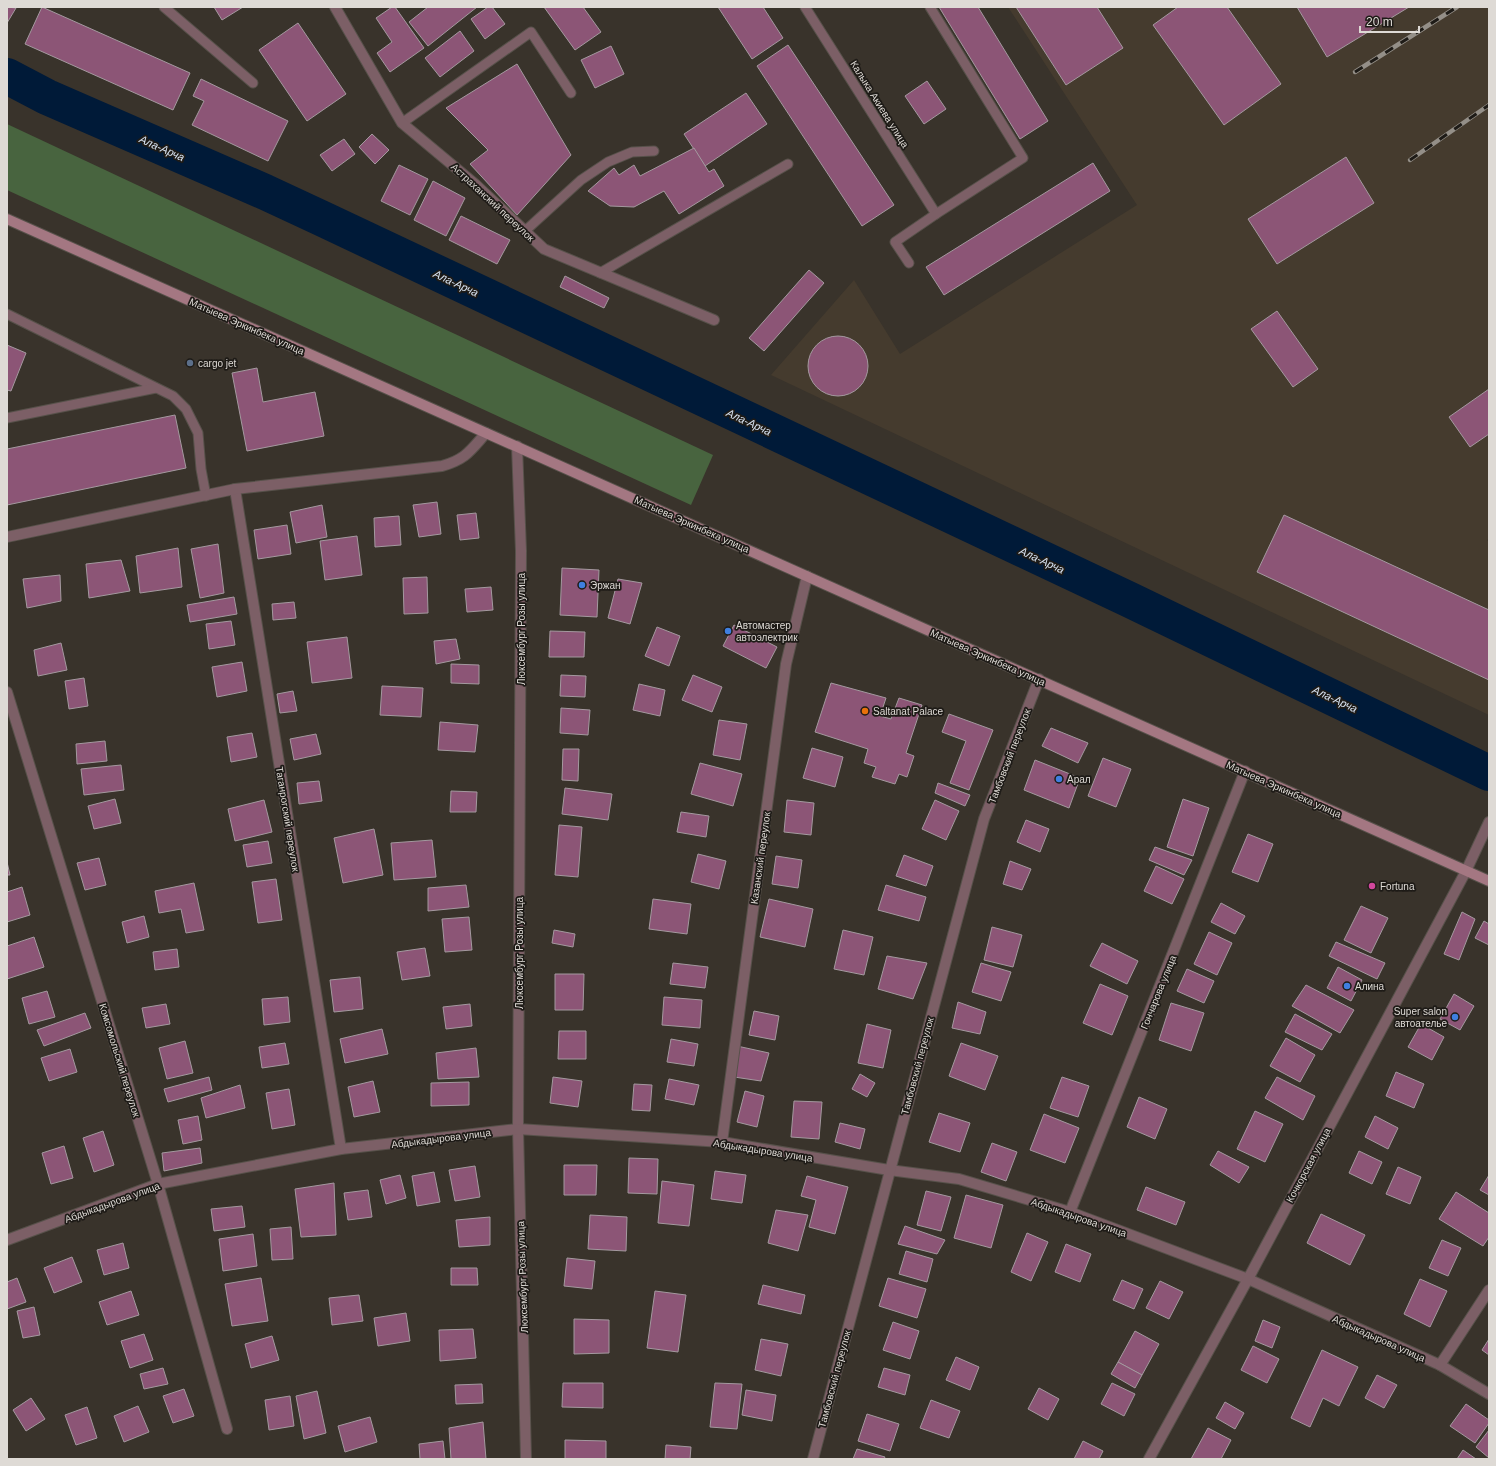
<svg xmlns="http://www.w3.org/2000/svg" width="1496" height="1466" viewBox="0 0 1496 1466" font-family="Arial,sans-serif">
<rect width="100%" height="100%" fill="#39332b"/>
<path fill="#453b2e" d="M1008 7H1489V539L1487 540 1489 542V715L771 375 854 280 900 354 1137 205Z"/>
<path fill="#48643f" d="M7 124 713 455 691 505 7 190Z"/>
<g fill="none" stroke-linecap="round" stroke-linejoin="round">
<path stroke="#001a38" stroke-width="36" d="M7 76 47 97 265 192 323 219 1128 599 1489 773"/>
</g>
<g fill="#8c5576" stroke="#a4999f">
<path d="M7 7 16 8 7 23Z"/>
<path d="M42 7 190 73 173 110 25 44Z"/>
<path d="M214 7H243L222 20Z"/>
<path d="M392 7H395L424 48 390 72 377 53 392 42 376 18Z"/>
<path d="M428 7H477L428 46 409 22Z"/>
<path d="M488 7H492L505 24 485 39 471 19Z"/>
<path d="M544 7H583L601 32 575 50Z"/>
<path d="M718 7H763L783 38 752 59Z"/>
<path d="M939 7H978L1048 121 1020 139Z"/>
<path d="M1016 7H1097L1123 48 1066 85Z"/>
<path d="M1178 7H1227L1281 84 1224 125 1153 25Z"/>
<path d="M1297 7H1409L1327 57Z"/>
<path d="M298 23 346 94 307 121 259 50Z"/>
<path d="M460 31 474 51 440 77 425 58Z"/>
<path d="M788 45 894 205 862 226 757 66Z"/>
<path d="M611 46 624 74 595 88 581 60Z"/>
<path d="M517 64 571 155 517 215 470 164 488 150 446 108Z"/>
<path d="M201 79 288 121 268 161 192 125 204 101 193 96Z"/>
<path d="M927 81 946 109 924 124 905 96Z"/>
<path d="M746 93 767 124 705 166 684 134Z"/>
<path d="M372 134 389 150 375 164 359 147Z"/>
<path d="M344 139 355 154 332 171 320 155Z"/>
<path d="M694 148 709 172 714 169 724 186 679 214 664 191 634 207 610 206 588 191 614 168 619 175 634 165 640 176Z"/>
<path d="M1346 157 1374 203 1277 264 1248 219Z"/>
<path d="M1093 163 1110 191 944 295 926 267Z"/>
<path d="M399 165 428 179 410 215 381 201Z"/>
<path d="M433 181 465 198 446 236 414 220Z"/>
<path d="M461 216 510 240 497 264 449 240Z"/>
<path d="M809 270 824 283 764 351 749 338Z"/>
<path d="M565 276 609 298 604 308 560 287Z"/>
<path d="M1277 311 1318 369 1293 387 1251 329Z"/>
<circle cx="838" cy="366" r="30"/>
<path d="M7 345 26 353 11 391 7 390Z"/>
<path d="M257 368 263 402 315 392 324 436 247 451 232 373Z"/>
<path d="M1489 389V434L1470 447 1449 417Z"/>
<path d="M175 415 186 468 7 505V449Z"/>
<path d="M437 502 441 534 419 537 413 505Z"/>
<path d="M322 505 327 537 296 543 290 512Z"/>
<path d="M476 513 479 538 460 540 457 515Z"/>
<path d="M1284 515 1489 610V680L1257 572Z"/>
<path d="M399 516 401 545 375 547 374 518Z"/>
<path d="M287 525 291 554 258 559 254 530Z"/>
<path d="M357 536 362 575 325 580 320 541Z"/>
<path d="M218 544 224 593 200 598 191 549Z"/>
<path d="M178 548 182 587 140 593 136 556Z"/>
<path d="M121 560 130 591 89 598 86 564Z"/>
<path d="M562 568 599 570 597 617 560 615Z"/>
<path d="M60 575 61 601 27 608 23 579Z"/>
<path d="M427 577 428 613 404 614 403 578Z"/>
<path d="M618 579 642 583 630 624 608 618Z"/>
<path d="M491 587 493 610 467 612 465 589Z"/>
<path d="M234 597 237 614 190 622 187 605Z"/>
<path d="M294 602 296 618 273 620 272 604Z"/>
<path d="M231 621 235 645 209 649 206 624Z"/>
<path d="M734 625 777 647 766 668 723 646Z"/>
<path d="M657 627 680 636 669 666 645 656Z"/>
<path d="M550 631 585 632 584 657H549Z"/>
<path d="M347 637 352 678 312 683 307 642Z"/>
<path d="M456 639 460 659 436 664 434 641Z"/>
<path d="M61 643 67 670 38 676 34 650Z"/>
<path d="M242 662 247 691 217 697 212 667Z"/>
<path d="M451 664 479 665V684L451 683Z"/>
<path d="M561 675 586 676 585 697 560 696Z"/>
<path d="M693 675 722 687 712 712 682 700Z"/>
<path d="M84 678 88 706 69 709 65 681Z"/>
<path d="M831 683 886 698 880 716 891 719 899 698 922 705 906 753 914 756 907 777 899 774 895 784 872 777 876 767 864 763 868 749 815 732Z"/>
<path d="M639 684 665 690 660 716 633 710Z"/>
<path d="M382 686 423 688 421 717 380 715Z"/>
<path d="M293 691 297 711 280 713 277 694Z"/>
<path d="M561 708 590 710 588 735 560 733Z"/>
<path d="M949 714 993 730 969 790 950 783 966 741 942 732Z"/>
<path d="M719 720 747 724 740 760 713 755Z"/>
<path d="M440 722 478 725 475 752 438 750Z"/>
<path d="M1051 728 1088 743 1078 763 1042 746Z"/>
<path d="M252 733 257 757 231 762 227 737Z"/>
<path d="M316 734 321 754 294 760 290 739Z"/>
<path d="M105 741 107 761 77 764 76 744Z"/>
<path d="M812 748 843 757 835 787 803 778Z"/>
<path d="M563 749H579L578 781 562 780Z"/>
<path d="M1103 758 1131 769 1116 807 1088 796Z"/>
<path d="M1035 760 1080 778 1069 808 1024 790Z"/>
<path d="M700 763 742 774 733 806 691 794Z"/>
<path d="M121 765 124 790 84 795 81 769Z"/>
<path d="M319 781 322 801 299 804 297 783Z"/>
<path d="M938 783 970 795 965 806 935 793Z"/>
<path d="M565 788 612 794 608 820 562 814Z"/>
<path d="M451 791 477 792 476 812H450Z"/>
<path d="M115 799 121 823 94 829 88 806Z"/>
<path d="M1183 799 1209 808 1193 856 1167 847Z"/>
<path d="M264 800 272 832 235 841 228 809Z"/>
<path d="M787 800 814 803 811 835 784 832Z"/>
<path d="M935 800 959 811 946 840 922 829Z"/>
<path d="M681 812 709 816 706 837 677 832Z"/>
<path d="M1026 820 1049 829 1040 852 1017 842Z"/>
<path d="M559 825 582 827 578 877 555 875Z"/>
<path d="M374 829 383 875 343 883 334 838Z"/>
<path d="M1248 834 1273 844 1258 882 1232 872Z"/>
<path d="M432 840 436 877 394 880 391 843Z"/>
<path d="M268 841 272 863 247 867 243 845Z"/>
<path d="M1155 847 1192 860 1184 875 1149 860Z"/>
<path d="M698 854 726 861 719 889 691 882Z"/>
<path d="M904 855 933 866 926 886 896 876Z"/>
<path d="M776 856 802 860 798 888 772 884Z"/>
<path d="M99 858 106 885 85 890 77 863Z"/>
<path d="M1010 861 1031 869 1022 890 1003 884Z"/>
<path d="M7 862 10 875H7Z"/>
<path d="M1156 866 1184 879 1172 904 1144 891Z"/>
<path d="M276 879 282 920 258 923 252 882Z"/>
<path d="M194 883 204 930 186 933 181 909 159 913 155 891Z"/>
<path d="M466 885 469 907 428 911V888Z"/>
<path d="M886 885 926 897 919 921 878 910Z"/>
<path d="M22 887 30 915 7 922V892Z"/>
<path d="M653 899 691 904 687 934 649 929Z"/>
<path d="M769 899 813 909 805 947 760 937Z"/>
<path d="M1221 903 1245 916 1235 934 1211 922Z"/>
<path d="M1361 906 1388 918 1371 953 1344 940Z"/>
<path d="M1462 912 1475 919 1459 960 1444 954Z"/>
<path d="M144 916 149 937 127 943 122 922Z"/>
<path d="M469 917 472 950 445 952 442 919Z"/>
<path d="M1484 921 1489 924V945L1475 938Z"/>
<path d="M992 927 1022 935 1013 967 984 960Z"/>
<path d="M554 930 575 934 573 947 552 943Z"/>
<path d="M843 930 873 937 864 975 834 969Z"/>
<path d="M1209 932 1232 943 1217 975 1194 964Z"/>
<path d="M34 937 44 967 7 979V946Z"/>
<path d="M1336 942 1385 963 1377 979 1329 956Z"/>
<path d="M1102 943 1138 961 1127 984 1090 966Z"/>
<path d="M425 948 430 976 402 980 397 952Z"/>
<path d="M177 949 179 967 155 970 153 952Z"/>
<path d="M887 956 927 963 913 999 878 989Z"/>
<path d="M673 963 708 967 705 988 670 984Z"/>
<path d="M981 963 1011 972 1001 1001 972 992Z"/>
<path d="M1338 967 1362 980 1351 1001 1327 988Z"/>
<path d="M1187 969 1214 981 1204 1003 1177 991Z"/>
<path d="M555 974H584L583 1010H555Z"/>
<path d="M360 977 363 1009 334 1012 330 980Z"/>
<path d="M1100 984 1128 996 1112 1035 1083 1023Z"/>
<path d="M1306 985 1354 1010 1340 1033 1292 1006Z"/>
<path d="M47 991 55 1017 29 1024 22 998Z"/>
<path d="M1454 994 1474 1006 1460 1030 1440 1019Z"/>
<path d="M288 997 290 1022 264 1025 262 999Z"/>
<path d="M664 997 702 1000 700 1028 662 1025Z"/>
<path d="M958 1002 986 1012 980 1034 952 1028Z"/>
<path d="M1171 1003 1204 1013 1191 1051 1159 1040Z"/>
<path d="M166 1004 170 1024 146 1028 142 1008Z"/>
<path d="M470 1004 472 1026 446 1029 443 1007Z"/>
<path d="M754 1011 779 1016 775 1040 749 1035Z"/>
<path d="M85 1013 91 1028 44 1046 37 1030Z"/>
<path d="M1295 1014 1332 1034 1322 1050 1285 1032Z"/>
<path d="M867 1024 891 1030 883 1068 858 1063Z"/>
<path d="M1421 1024 1444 1037 1432 1060 1408 1047Z"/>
<path d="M382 1029 388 1054 345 1063 340 1039Z"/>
<path d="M559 1031H586V1059H558Z"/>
<path d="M1286 1038 1315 1055 1300 1082 1270 1066Z"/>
<path d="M671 1039 698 1044 694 1066 667 1062Z"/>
<path d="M185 1041 193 1073 167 1079 159 1048Z"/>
<path d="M285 1043 289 1064 262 1068 259 1047Z"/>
<path d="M961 1043 998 1056 985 1090 949 1076Z"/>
<path d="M737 1046 769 1053 761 1081 734 1077Z"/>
<path d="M476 1048 479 1077 438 1079 436 1053Z"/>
<path d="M70 1049 77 1072 49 1081 41 1058Z"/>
<path d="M1396 1072 1424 1084 1414 1108 1386 1096Z"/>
<path d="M860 1074 875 1083 867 1097 852 1089Z"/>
<path d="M209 1077 212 1090 168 1102 164 1089Z"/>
<path d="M553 1077 582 1081 578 1107 550 1103Z"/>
<path d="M1062 1077 1089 1086 1078 1117 1050 1108Z"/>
<path d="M1277 1077 1315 1096 1303 1120 1265 1098Z"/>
<path d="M669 1079 699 1085 694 1105 665 1099Z"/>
<path d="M373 1081 380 1112 354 1117 348 1087Z"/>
<path d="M469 1082V1105L431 1106V1083Z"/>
<path d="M634 1084 652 1085 650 1111 632 1110Z"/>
<path d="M240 1085 245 1108 206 1118 201 1098Z"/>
<path d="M289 1089 295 1125 272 1129 266 1093Z"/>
<path d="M745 1091 764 1096 757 1127 737 1122Z"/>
<path d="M1139 1097 1167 1109 1155 1139 1127 1127Z"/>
<path d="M794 1101 822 1102 819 1139 791 1137Z"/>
<path d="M1255 1111 1283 1124 1265 1162 1237 1149Z"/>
<path d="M939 1113 970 1123 960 1152 929 1142Z"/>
<path d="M1044 1114 1079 1128 1065 1163 1030 1150Z"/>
<path d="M198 1116 202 1140 183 1144 178 1120Z"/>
<path d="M1375 1116 1398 1128 1388 1149 1365 1137Z"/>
<path d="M840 1123 865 1129 860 1149 835 1142Z"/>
<path d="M103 1131 114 1165 94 1172 83 1138Z"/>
<path d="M992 1143 1017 1152 1006 1181 981 1172Z"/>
<path d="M64 1146 73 1178 51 1184 42 1153Z"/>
<path d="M200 1148 202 1163 164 1171 162 1153Z"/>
<path d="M1218 1151 1249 1167 1239 1183 1210 1165Z"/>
<path d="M1359 1151 1382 1162 1372 1184 1349 1173Z"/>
<path d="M629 1158 658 1159 657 1194 628 1193Z"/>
<path d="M564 1165H597L596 1195H564Z"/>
<path d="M475 1166 480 1197 455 1201 449 1170Z"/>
<path d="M1398 1167 1421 1177 1410 1204 1386 1194Z"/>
<path d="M715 1171 746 1175 742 1203 711 1199Z"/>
<path d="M434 1172 440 1202 417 1206 412 1176Z"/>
<path d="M400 1175 406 1198 386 1204 380 1180Z"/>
<path d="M1489 1175V1195L1480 1190Z"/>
<path d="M807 1176 848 1187 835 1234 809 1227 816 1200 801 1196Z"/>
<path d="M662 1181 694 1185 689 1226 658 1223Z"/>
<path d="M334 1183 336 1235 301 1237 295 1189Z"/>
<path d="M1146 1187 1185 1202 1176 1225 1137 1210Z"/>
<path d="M368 1190 372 1217 348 1220 344 1193Z"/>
<path d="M926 1191 951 1197 941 1231 917 1225Z"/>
<path d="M1456 1192 1489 1213V1237L1483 1246 1439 1219Z"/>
<path d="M966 1195 1003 1205 991 1248 954 1238Z"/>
<path d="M242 1206 245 1227 214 1231 211 1209Z"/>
<path d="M776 1210 808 1215 798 1251 768 1243Z"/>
<path d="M1321 1214 1365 1235 1350 1265 1307 1243Z"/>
<path d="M590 1215 627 1217 626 1251 588 1249Z"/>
<path d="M490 1217V1245L459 1247 456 1220Z"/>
<path d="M905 1226 945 1240 937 1254 898 1244Z"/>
<path d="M291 1227 293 1259 272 1260 270 1229Z"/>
<path d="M1027 1233 1048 1242 1031 1281 1011 1272Z"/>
<path d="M253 1234 257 1266 223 1271 219 1239Z"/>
<path d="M1442 1240 1461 1248 1448 1276 1429 1268Z"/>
<path d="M123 1243 129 1268 104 1275 97 1250Z"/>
<path d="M1066 1244 1091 1254 1080 1282 1055 1272Z"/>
<path d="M906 1251 933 1259 927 1282 899 1274Z"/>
<path d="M72 1257 82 1282 54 1293 44 1268Z"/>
<path d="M567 1258 595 1261 592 1289 564 1286Z"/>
<path d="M451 1268H477L478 1285H451Z"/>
<path d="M17 1278 26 1302 7 1309V1282Z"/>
<path d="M261 1278 268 1321 232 1326 225 1284Z"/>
<path d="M888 1278 926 1289 917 1318 879 1306Z"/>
<path d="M1420 1279 1447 1291 1430 1327 1404 1314Z"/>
<path d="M1122 1280 1143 1289 1134 1309 1113 1300Z"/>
<path d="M1160 1281 1183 1292 1169 1319 1146 1308Z"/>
<path d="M763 1285 805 1295 801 1314 758 1304Z"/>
<path d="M131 1291 139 1315 107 1325 99 1302Z"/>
<path d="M655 1291 686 1295 678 1352 647 1348Z"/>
<path d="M359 1295 363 1321 332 1325 329 1298Z"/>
<path d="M34 1307 40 1335 23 1338 17 1311Z"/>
<path d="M406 1313 410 1341 378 1346 374 1318Z"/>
<path d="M574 1319 609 1320V1353L574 1354Z"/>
<path d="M1263 1320 1280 1327 1272 1348 1255 1341Z"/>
<path d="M893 1322 919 1331 910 1359 883 1350Z"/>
<path d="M473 1329 476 1358 440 1361 439 1330Z"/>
<path d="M1135 1331 1159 1344 1142 1375 1118 1362Z"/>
<path d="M144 1334 153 1360 130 1368 121 1341Z"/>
<path d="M272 1336 279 1360 251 1368 245 1344Z"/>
<path d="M761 1339 788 1344 781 1376 755 1370Z"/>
<path d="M1489 1339V1355L1482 1350Z"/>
<path d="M1253 1346 1279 1359 1267 1383 1241 1370Z"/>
<path d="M1322 1350 1358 1367 1339 1406 1323 1398 1310 1427 1291 1418Z"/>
<path d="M956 1357 979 1367 970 1390 946 1380Z"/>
<path d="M1118 1362 1142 1375 1135 1388 1111 1374Z"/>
<path d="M163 1368 168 1384 144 1389 140 1374Z"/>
<path d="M884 1368 910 1375 905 1395 878 1387Z"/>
<path d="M1377 1375 1397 1385 1384 1408 1365 1398Z"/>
<path d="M563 1383H603V1408L562 1407Z"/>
<path d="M715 1383 742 1384 737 1429 710 1427Z"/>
<path d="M1112 1383 1135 1394 1124 1416 1101 1404Z"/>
<path d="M482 1384 483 1403 456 1404 455 1385Z"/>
<path d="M1039 1388 1059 1399 1048 1420 1028 1409Z"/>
<path d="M184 1389 194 1416 173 1423 163 1396Z"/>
<path d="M746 1390 776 1395 772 1421 742 1415Z"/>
<path d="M317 1391 326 1433 304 1439 296 1396Z"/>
<path d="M290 1396 294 1426 269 1430 265 1400Z"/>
<path d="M31 1398 45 1419 26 1431 13 1410Z"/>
<path d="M931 1400 960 1411 949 1438 920 1428Z"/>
<path d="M1225 1402 1244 1413 1235 1429 1216 1418Z"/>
<path d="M1466 1404 1489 1420V1423L1475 1443 1450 1426Z"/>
<path d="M138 1406 149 1432 124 1442 114 1416Z"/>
<path d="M87 1407 97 1438 76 1445 65 1415Z"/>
<path d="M867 1414 899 1424 890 1451 858 1441Z"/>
<path d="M370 1417 377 1442 345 1452 338 1426Z"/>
<path d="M483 1422 486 1459H451L449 1428Z"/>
<path d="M1208 1428 1231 1440 1221 1459H1191Z"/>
<path d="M1489 1430V1458L1476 1447Z"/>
<path d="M565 1440 606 1441V1459H565Z"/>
<path d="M443 1441 445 1459H420L419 1444Z"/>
<path d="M1083 1441 1103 1451 1099 1459H1074Z"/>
<path d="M666 1445 691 1447 690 1459H665Z"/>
<path d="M857 1449 885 1457 884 1459H853Z"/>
<path d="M1463 1450 1476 1459H1457Z"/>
</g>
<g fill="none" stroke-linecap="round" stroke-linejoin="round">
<g stroke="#57514a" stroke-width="11">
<g id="lane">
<path d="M164 7 253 83"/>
<path d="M805 7 936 214"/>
<path d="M402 123 531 32 571 93"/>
<path d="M525 231 581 180 608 162 632 152 654 151"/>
<path d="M909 263 895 242 936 214 1023 158 930 7"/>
<path d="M600 273 788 164"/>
<path d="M7 314 173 396 186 409 198 433 201 469 206 496"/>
<path d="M7 418 156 388"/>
</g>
</g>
<g stroke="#57514a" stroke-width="12">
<g id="street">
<path d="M335 7 402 123 475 184 544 249 714 320"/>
<path d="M517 446 521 551 518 1129 526 1459"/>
<path d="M235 489 341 1149"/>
<path d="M7 537 235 489 442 466C466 459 470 451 486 433"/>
<path d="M7 692 158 1184 227 1429"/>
<path d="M722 1142 786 664 807 576"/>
<path d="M1070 1212 1245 771"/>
<path d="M7 1240 158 1184 341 1149 518 1129 722 1142 889 1170 959 1179 1070 1212 1248 1279 1440 1365 1489 1394"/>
<path d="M1440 1365 1489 1290"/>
<path d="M813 1459 984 819 1039 679"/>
<path d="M1149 1459 1248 1279 1466 871 1489 822"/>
</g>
</g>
<g stroke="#57514a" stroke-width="12">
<path id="secondary" d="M7 219 1489 881"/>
</g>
<use href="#lane" stroke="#7c5f66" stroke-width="9"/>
<use href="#street" stroke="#7c5f66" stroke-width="10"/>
<use href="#secondary" stroke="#a47782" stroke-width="10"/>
<g stroke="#948f88" stroke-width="4.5">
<g id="rail">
<path d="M1355 72 1457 7"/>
<path d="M1410 160 1489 105"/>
</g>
</g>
<use href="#rail" stroke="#1e1b17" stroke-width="3" stroke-dasharray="9" stroke-linecap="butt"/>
</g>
<circle fill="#5c6f8a" stroke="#1e1b17" stroke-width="1.5" cx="190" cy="363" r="4"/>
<g fill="#3f7fe0" stroke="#1e1b17" stroke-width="1.5">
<circle cx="582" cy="585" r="4"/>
<circle cx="728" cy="631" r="4"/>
<circle cx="1059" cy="779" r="4"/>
<circle cx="1347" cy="986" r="4"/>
<circle cx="1455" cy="1017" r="4"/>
</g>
<circle fill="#e8710a" stroke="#1e1b17" stroke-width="1.5" cx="865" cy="711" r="4"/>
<circle fill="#d1479c" stroke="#1e1b17" stroke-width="1.5" cx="1372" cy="886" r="4"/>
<g text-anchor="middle" stroke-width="3.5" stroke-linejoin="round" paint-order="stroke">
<g font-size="10" fill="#dedad5" stroke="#1e1b17">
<text transform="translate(880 104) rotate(58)" y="4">Калыка Акиева улица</text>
<text transform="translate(493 202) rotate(43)" y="4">Астраханский переулок</text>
<text transform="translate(247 326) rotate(24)" y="4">Матыева Эркинбека улица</text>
<text transform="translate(692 524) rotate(24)" y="4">Матыева Эркинбека улица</text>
<text transform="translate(521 629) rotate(-90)" y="4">Люксембург Розы улица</text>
<text transform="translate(988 657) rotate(24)" y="4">Матыева Эркинбека улица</text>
<text transform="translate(1009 756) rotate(-69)" y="4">Тамбовский переулок</text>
<text transform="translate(1284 789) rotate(24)" y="4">Матыева Эркинбека улица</text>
<text transform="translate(288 819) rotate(81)" y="4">Таганрогский переулок</text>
<text transform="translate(760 858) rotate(-82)" y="4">Казанский переулок</text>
<text transform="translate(519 953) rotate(-90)" y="4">Люксембург Розы улица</text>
<text transform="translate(1158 992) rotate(-68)" y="4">Гончарова улица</text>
<text transform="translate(120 1060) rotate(73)" y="4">Комсомольский переулок</text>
<text transform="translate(917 1066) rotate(-75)" y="4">Тамбовский переулок</text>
<text transform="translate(441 1138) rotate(-7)" y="4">Абдыкадырова улица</text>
<text transform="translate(763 1150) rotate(9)" y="4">Абдыкадырова улица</text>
<text transform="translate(1308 1165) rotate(-62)" y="4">Кочкорская улица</text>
<text transform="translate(112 1202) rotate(-20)" y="4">Абдыкадырова улица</text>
<text transform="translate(1079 1217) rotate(19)" y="4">Абдыкадырова улица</text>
<text transform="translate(522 1277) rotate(-92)" y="4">Люксембург Розы улица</text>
<text transform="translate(1379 1338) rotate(24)" y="4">Абдыкадырова улица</text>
<text transform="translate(834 1379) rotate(-75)" y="4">Тамбовский переулок</text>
</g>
<g font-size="10" fill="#dedad5" stroke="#1e1b17" text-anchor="start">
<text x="198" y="367">cargo jet</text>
<text x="590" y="589">Эржан</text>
<text x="736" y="629">Автомастер<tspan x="736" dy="12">автоэлектрик</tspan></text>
<text x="873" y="715">Saltanat Palace</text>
<text x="1067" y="783">Арал</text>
<text x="1380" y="890">Fortuna</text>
<text x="1355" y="990">Алина</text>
<text x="1447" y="1015" text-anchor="end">Super salon<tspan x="1447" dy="12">автоателье</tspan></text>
</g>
<g font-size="11" font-style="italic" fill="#d9e4f3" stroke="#1e1b17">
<text transform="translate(162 148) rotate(24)" y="4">Ала-Арча</text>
<text transform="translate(456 283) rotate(25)" y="4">Ала-Арча</text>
<text transform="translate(749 422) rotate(25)" y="4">Ала-Арча</text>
<text transform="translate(1042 560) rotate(25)" y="4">Ала-Арча</text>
<text transform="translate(1335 699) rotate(25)" y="4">Ала-Арча</text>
</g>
</g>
<rect width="1496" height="1466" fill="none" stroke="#dedad5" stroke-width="16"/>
<path d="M1360 26v6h59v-6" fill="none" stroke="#dedad5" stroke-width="2"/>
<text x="1366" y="26" font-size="12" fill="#dedad5" stroke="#1e1b17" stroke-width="3" paint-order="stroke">20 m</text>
</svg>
